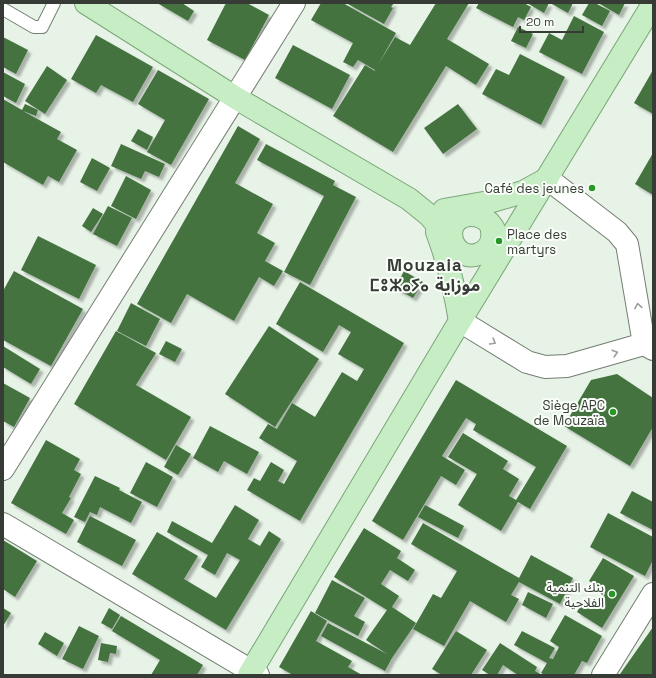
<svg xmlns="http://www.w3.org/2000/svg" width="656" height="678" viewBox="0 0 656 678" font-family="'Space Grotesk','Noto Sans Arabic','Noto Sans Tifinagh',sans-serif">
<defs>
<filter id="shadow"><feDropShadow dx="3.5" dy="3.5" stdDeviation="1" flood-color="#0004"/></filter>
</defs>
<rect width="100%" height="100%" fill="#e8f3e7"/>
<g fill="#447341" filter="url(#shadow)">
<path d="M157 3H182L194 11 188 21Z"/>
<path d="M226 3H247L269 15 245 60 207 40Z"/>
<path d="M321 3H343L396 33 378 65 395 37 410 45 436 3H469L447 39 489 64 476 85 446 66 393 152 333 116 365 65 375 71V70L358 60 353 67 343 62 353 43 311 20Z"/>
<path d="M346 3H394L391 7 393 8 384 24Z"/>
<path d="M479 3H524L531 7 524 20 518 17 513 27 476 8Z"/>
<path d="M527 3H549L544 13Z"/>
<path d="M550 3H573L568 13Z"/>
<path d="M589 3H595L610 11 602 26 582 15Z"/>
<path d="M598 3H625L619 15Z"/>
<path d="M574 16 604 32 582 74 539 52 549 33 562 40Z"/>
<path d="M518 27 533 34 526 48 511 41Z"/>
<path d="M96 35 153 67 133 102 101 85 96 93 71 79Z"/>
<path d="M3 37 28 50 16 74 3 67Z"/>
<path d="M293 45 350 75 332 109 275 78Z"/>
<path d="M520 54 565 77 541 125 482 94 496 69 509 75Z"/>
<path d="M47 66 67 80 45 114 25 101Z"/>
<path d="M158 70 209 99 171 165 147 152 165 120 138 104Z"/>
<path d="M653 70V114L634 103Z"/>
<path d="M3 72 25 84 16 103 3 96Z"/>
<path d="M3 99 22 110 25 104 38 110 36 116 23 111 61 132 57 139 77 150 59 182 48 176 43 185 3 162Z"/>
<path d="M458 104 477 129 443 154 424 128Z"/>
<path d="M238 126 260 139 235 183 273 204 257 233 275 243 265 261 283 271 274 286 259 277 234 321 187 294 171 323 137 304Z"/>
<path d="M138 129 153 137 147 150 131 141Z"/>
<path d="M121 144 165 164 159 177 145 171 141 179 111 166Z"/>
<path d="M266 144 335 181 333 185 356 197 310 285 284 272 324 196 257 160Z"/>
<path d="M653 153V195L635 184Z"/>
<path d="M92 158 110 168 97 191 80 182Z"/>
<path d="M126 176 151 190 136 219 111 206Z"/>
<path d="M108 206 132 218 117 246 93 234Z"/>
<path d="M93 208 103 214 91 232 82 226Z"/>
<path d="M38 236 96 265 79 299 21 270Z"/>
<path d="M14 271 83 309 51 366 3 340V291Z"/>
<path d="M404 271 423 282 413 298 395 288Z"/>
<path d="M300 282 404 343 300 521 247 490 254 478 260 481 271 462 284 470 278 481 284 484 297 461 259 438 268 424 277 429 292 403 315 417 342 372 357 381 364 369 338 354 351 332 339 325 323 352 276 324Z"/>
<path d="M131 303 160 319 146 346 117 331Z"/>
<path d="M269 326 319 359 275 427 225 394Z"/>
<path d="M116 331 156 353 136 385 191 417 166 460 74 404Z"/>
<path d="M166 341 182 349 175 362 159 354Z"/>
<path d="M3 346 40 369 31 384 3 367Z"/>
<path d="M617 374 653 398V427L630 466 564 426 591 380Z"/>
<path d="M456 380 567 446 530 509 518 502 501 531 458 505 477 474 448 457 463 433 508 461 503 469 519 479 509 496 516 500 536 467 473 430 476 424 466 418 442 456 465 470 456 485 441 476 403 540 372 521Z"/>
<path d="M3 383 30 398 14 427 3 421Z"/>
<path d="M210 426 259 452 247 474 224 461 218 472 193 458Z"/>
<path d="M46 440 80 459 74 470 81 474 69 497 71 498 62 513 74 520 66 534 11 503Z"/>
<path d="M176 445 191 454 178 475 164 467Z"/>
<path d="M146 462 173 477 157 507 130 493Z"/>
<path d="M95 476 120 488 119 490 142 502 131 523 100 507 97 515 90 512 85 522 74 517Z"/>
<path d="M632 491 653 502V530L620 513Z"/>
<path d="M235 505 259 520 248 539 260 546 269 531 281 539 226 630 132 574 157 532 198 556 184 579 216 598 240 560 227 553 215 575 201 567 208 555 167 532 172 521 212 543Z"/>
<path d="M425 505 464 526 458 538 418 517Z"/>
<path d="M608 513 653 537V560L645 576 590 547Z"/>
<path d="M90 516 136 540 122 566 77 542Z"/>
<path d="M423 523 519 578 531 555 573 578 560 604 519 582 511 595 519 599 506 622 470 601 444 646 413 629 433 594 441 598 457 571 411 544Z"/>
<path d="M364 528 401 551 397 558 415 570 408 581 390 570 381 584 399 596 392 607 416 623 392 658 385 671 321 636 328 623 387 654 366 640 387 610 334 577Z"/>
<path d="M3 540 37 561 15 597 3 589Z"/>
<path d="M603 558 634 576 602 628 577 612 585 598 596 604 604 590 589 581Z"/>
<path d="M332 580 365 598 354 616 365 622 358 636 315 613Z"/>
<path d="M528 592 553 604 546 618 522 605Z"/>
<path d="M3 608 11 613 3 626Z"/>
<path d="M109 608 120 615 112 629 101 623Z"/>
<path d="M311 611 327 621 316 641 352 661 348 667 362 675H293L279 667Z"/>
<path d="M565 615 602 636 587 663 582 661 574 675H545L541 673 547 663 514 645 522 631 555 648 549 658 553 659 559 647 550 641Z"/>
<path d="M121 616 203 665 197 675H151L160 660 112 631Z"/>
<path d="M79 626 99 636 83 669 62 659Z"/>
<path d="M653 627V675H622L620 674Z"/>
<path d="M456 631 487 650 471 675H442L432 669Z"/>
<path d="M45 632 64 643 57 656 38 644Z"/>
<path d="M101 643 117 646 116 654 110 653 108 662 98 660Z"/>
<path d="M500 643 537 667 535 671 542 675H518L503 665 497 675H490L482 670Z"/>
</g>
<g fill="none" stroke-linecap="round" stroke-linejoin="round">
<g stroke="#747e73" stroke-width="14">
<path id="service" d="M3 9 34 27H42L54 3"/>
</g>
<g stroke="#747e73" stroke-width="24">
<g id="minor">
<path d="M3 469 294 3"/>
<path d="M3 524 258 675"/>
<path d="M603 675 653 594"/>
</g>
</g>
<g stroke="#747e73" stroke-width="24">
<g id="secondary">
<path d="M548 179 617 232 627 244 644 344"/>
<path d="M460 321 527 362 545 367 567 366 644 344 653 349"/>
</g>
</g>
<g stroke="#7ba778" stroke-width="24">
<g id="primary">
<path d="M86 3 236 98 409 199 430 216 455 247"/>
<path d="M444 210 489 202 523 192 547 179"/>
<path d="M491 226C500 256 460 267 452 240 444 208 497 203 498 247 498 252 496 258 495 263"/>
<path d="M437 232C448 261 455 291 460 321"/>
<path d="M249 675 460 321 653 4"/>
</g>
</g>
<use href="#service" stroke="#fff" stroke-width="12"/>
<use href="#minor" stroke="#fff" stroke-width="22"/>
<use href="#secondary" stroke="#fff" stroke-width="22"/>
<use href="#primary" stroke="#c6edc4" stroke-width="22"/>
</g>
<defs><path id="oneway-chevron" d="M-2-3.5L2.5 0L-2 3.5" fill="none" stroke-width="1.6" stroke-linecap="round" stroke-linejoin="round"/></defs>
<g stroke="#9b9d9a">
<use href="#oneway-chevron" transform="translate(638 306) rotate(-99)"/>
<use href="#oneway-chevron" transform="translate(493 342) rotate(31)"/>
<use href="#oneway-chevron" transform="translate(615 353) rotate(-16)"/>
</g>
<g fill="#279826" stroke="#fafef9" stroke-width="1.5">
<circle cx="592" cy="188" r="4"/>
<circle cx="499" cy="241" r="4"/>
<circle cx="613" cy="412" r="4"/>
<circle cx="612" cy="594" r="4"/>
</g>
<g text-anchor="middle" stroke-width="4" stroke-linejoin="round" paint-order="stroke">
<g font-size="13" fill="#373b36" stroke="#fafef9" text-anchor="end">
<text x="584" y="193">Café des jeunes</text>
<text x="507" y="239" text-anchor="start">Place des<tspan x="507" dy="15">martyrs</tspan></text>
<text x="605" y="410">Siège APC<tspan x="605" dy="15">de Mouzaïa</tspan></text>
<text x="604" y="592">بنك التنمية<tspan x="604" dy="15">الفلاحية</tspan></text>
</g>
<g font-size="17" font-weight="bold" letter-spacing="1" fill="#373b36" stroke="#fafef9">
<text x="425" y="271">Mouzaia<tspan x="425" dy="20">ⵎⵓⵣⴰⵢⴰ موزاية</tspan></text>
</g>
</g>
<rect width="656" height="678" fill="none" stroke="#373b36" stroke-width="8"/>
<path d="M520 26v6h63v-6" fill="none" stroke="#373b36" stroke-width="2"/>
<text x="526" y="26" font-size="12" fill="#373b36" stroke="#fafef9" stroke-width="3" paint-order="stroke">20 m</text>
</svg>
